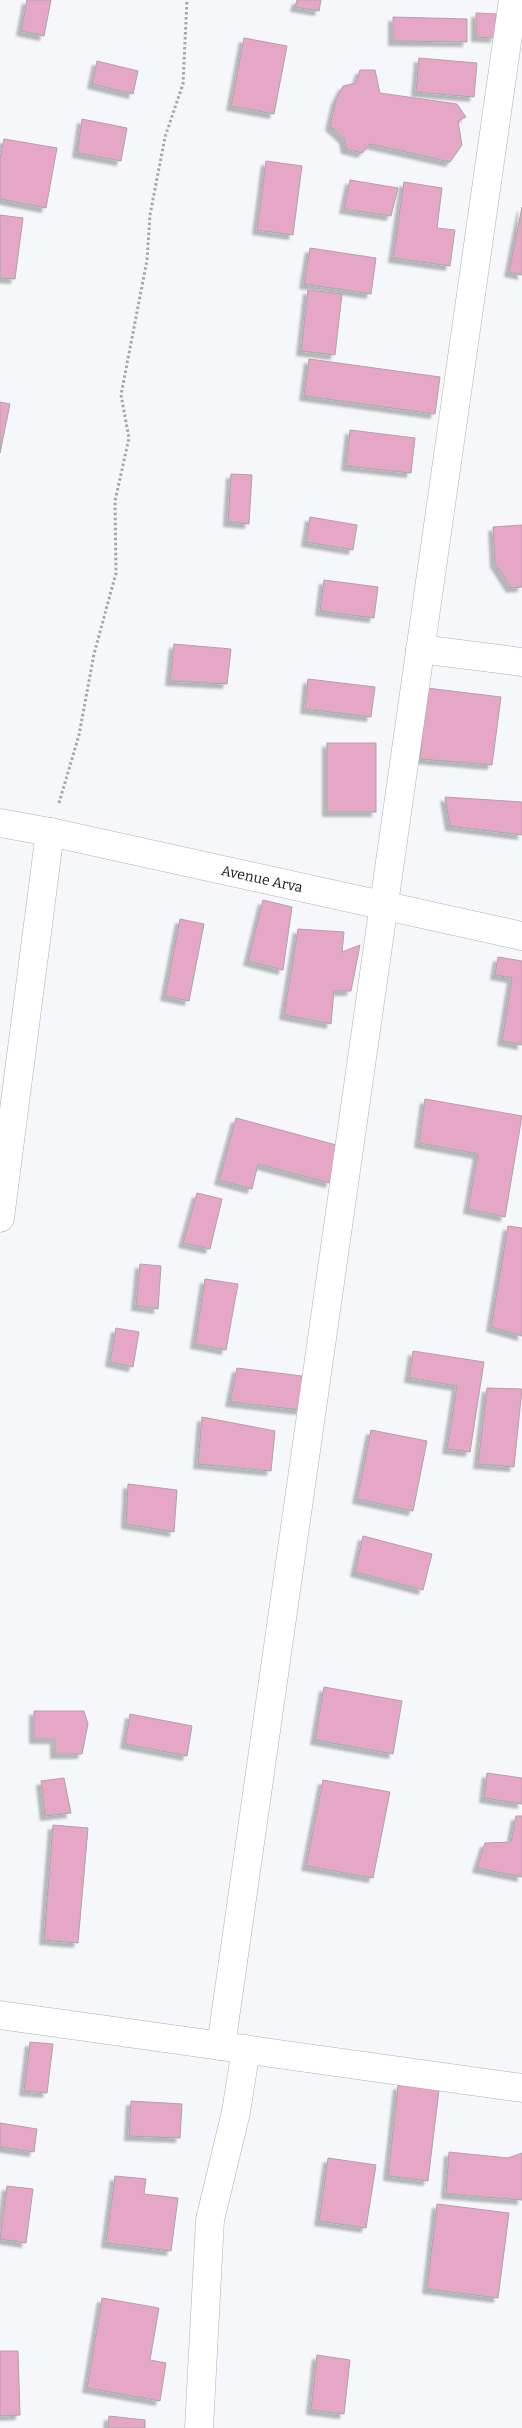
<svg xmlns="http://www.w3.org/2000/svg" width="522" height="2428" viewBox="0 0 522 2428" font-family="Bitter,serif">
<defs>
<filter id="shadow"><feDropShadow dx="-4.5" dy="4.5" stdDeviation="1" flood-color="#0004"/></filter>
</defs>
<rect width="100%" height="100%" fill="#f6f7fa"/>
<g fill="#e6a7c7" stroke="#a8a5a6" filter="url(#shadow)">
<path d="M27 0H51L44 36 21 31Z"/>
<path d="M297 0H321L319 11 295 7Z"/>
<path d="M476 13 496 14 495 38 476 37Z"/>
<path d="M393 17 467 19V42L393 41Z"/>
<path d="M244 38 287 46 274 114 231 106Z"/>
<path d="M419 58 477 63 474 97 416 92Z"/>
<path d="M97 61 138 71 133 94 92 84Z"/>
<path d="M360 70H375L380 93 457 104 466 117 458 121 462 145 450 162 370 144 362 153 346 149 344 139 330 126 336 100 343 86 356 83Z"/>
<path d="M82 119 127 128 121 161 77 153Z"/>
<path d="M4 139 57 148 46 208 0 199V159Z"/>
<path d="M266 161 302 166 293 235 257 230Z"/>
<path d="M350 180 398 188 391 216 344 209Z"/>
<path d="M404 182 442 188 437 228 455 230 450 266 393 258Z"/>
<path d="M522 207V275L509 272Z"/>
<path d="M0 215 23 218 15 279 0 278Z"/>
<path d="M310 248 376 258 371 294 304 284Z"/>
<path d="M308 290 342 294 335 355 301 351Z"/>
<path d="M309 359 440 377 435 414 304 396Z"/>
<path d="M0 402 10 404 0 453Z"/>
<path d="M350 430 415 438 411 473 346 466Z"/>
<path d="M231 474 252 475 249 524 228 522Z"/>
<path d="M310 517 357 525 353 550 306 542Z"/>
<path d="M522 525V587L511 588 495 563 493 527Z"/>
<path d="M324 580 378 587 374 618 320 611Z"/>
<path d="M174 644 231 649 227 684 170 681Z"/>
<path d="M308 679 375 687 371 717 305 709Z"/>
<path d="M427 688 501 697 492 765 420 759Z"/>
<rect x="327" y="743" width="49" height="69"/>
<path d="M445 797 522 802V835L450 826Z"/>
<path d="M263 900 292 907 283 970 248 961Z"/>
<path d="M180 919 204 924 189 1001 165 996Z"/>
<path d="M298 929 344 932 342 952 360 945 351 991H334L331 1024 284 1015Z"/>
<path d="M498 957 522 961V1045L502 1041 512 978 495 975Z"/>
<path d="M425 1099 522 1116 505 1217 468 1209 478 1154 419 1143Z"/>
<path d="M236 1118 340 1146 330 1183 258 1164 252 1189 219 1180Z"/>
<path d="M197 1193 222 1199 210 1249 183 1243Z"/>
<path d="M508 1226 522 1228V1336L491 1327Z"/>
<path d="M140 1264 161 1266 158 1309 136 1306Z"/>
<path d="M205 1279 238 1284 226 1350 195 1344Z"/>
<path d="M116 1328 139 1332 133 1367 110 1362Z"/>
<path d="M413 1351 484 1362 470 1452 447 1449 457 1386 409 1378Z"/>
<path d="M237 1368 302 1376 301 1410 230 1402Z"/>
<path d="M487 1388 522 1389 514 1467 478 1464Z"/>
<path d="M202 1417 275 1431 271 1471 198 1464Z"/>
<path d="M371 1430 427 1441 413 1511 357 1499Z"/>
<path d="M128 1484 177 1490 174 1532 126 1524Z"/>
<path d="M363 1536 432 1554 423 1590 355 1572Z"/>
<path d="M324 1687 402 1701 393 1754 315 1740Z"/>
<path d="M34 1711H84L88 1724 82 1754H55V1739H34Z"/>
<path d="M130 1714 192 1726 187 1756 125 1744Z"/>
<path d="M487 1773 522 1778V1804L484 1798Z"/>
<path d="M64 1778 71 1813 45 1816 41 1781Z"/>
<path d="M323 1780 390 1792 373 1878 306 1866Z"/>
<path d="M516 1816H522V1877L477 1868 485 1843 511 1842Z"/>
<path d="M53 1825 88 1828 78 1943 44 1940Z"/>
<path d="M30 2042 53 2044 47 2093 24 2091Z"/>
<path d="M398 2085 439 2090 428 2181 388 2176Z"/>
<path d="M131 2101 182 2104 180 2138 129 2136Z"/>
<path d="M0 2123 37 2129 34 2152 0 2147Z"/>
<path d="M449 2152 508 2158 522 2153V2200L446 2194Z"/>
<path d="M328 2158 376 2165 366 2228 319 2221Z"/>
<path d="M115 2176 146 2179 144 2194 178 2198 171 2251 106 2243Z"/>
<path d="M7 2186 33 2189 26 2243 0 2239Z"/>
<path d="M437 2204 509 2213 498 2298 427 2289Z"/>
<path d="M102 2298 159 2308 150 2360 166 2363 160 2401 87 2388Z"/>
<path d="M0 2351H18L20 2415 0 2416Z"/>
<path d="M317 2355 350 2360 344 2414 311 2410Z"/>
<path d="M109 2416 145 2420V2428H108Z"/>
</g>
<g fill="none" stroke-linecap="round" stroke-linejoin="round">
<g stroke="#aeb0b3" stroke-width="29">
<g id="minor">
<path d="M420 649 522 662"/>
<path id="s1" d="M0 823 50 832 522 936"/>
<path d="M0 1218 50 832"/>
<path d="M0 2015 522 2088"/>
<path d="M221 2046 513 0"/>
<path d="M199 2428 210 2220 236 2112 246 2049"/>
</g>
</g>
<path stroke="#a6a7a9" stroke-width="3" stroke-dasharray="2.5 2.5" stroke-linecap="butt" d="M59 803 79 735 94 654 116 573 115 501 129 438 121 395 147 260 150 215 165 137 183 84 187 0"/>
<use href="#minor" stroke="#fff" stroke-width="28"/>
</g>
<g text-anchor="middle" stroke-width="4" stroke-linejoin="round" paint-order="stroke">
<g font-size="14" fill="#161718" stroke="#fff">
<text dy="5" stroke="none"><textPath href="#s1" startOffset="268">Avenue Arva</textPath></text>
</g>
</g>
</svg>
